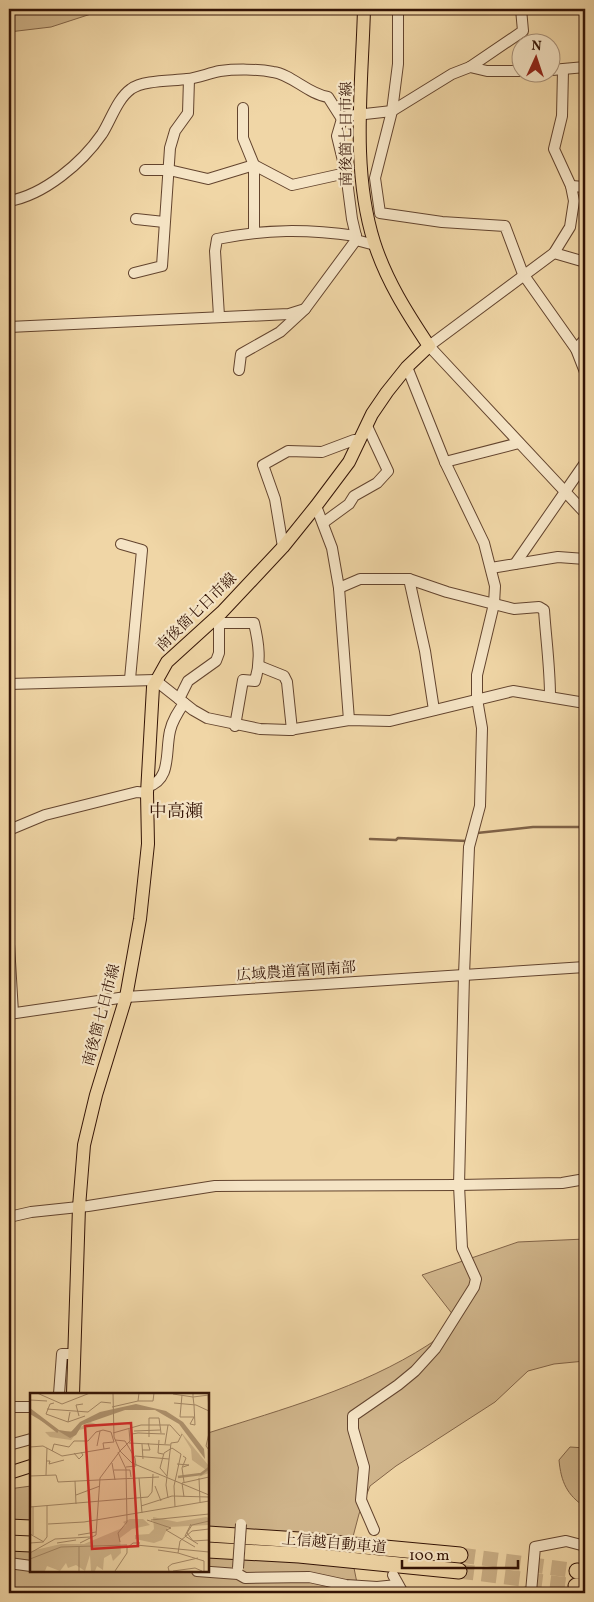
<svg xmlns="http://www.w3.org/2000/svg" width="594" height="1602" viewBox="0 0 594 1602" font-family="Vollkorn,'Noto Serif JP',serif">
<rect width="100%" height="100%" fill="#f0d6a6"/>
<filter id="stains"><feTurbulence type="fractalNoise" baseFrequency=".004" numOctaves="4"/><feColorMatrix values="0 0 0 0 .2 0 0 0 0 .09 0 0 0 0 .02 0 0 0 .5 -.17"/></filter>
<radialGradient id="worn" r=".72"><stop offset=".6" stop-color="#630" stop-opacity="0"/><stop offset="1" stop-color="#630" stop-opacity=".3"/></radialGradient>
<g fill="#d0b58b" stroke="#826448">
<path d="M9 9H129L94 13 51 27 9 32Z"/>
<path d="M585 1239V1361L554 1364 528 1371 495 1402 396 1466 370 1486 359 1514 350 1548 359 1593H9V1489L31 1486V1571H208V1433C283 1409 361 1388 428 1345 438 1339 447 1328 457 1320L422 1275 518 1242Z"/>
<path d="M570 1447 585 1448V1507C567 1495 561 1482 559 1460Z"/>
</g>
<g fill="none" stroke-linecap="round" stroke-linejoin="round">
<g stroke="#7e6146" stroke-width="2.5">
<path d="M477 833 533 827H585"/>
<path d="M370 839 396 840 398 838 467 841"/>
</g>
<g stroke="#caaf86" stroke-width="15" stroke-dasharray="15 8" stroke-linecap="butt">
<path d="M460 1555 577 1571"/>
<path d="M459 1571 576 1586"/>
</g>
<g stroke="#63442e" stroke-width="12">
<g id="minor">
<path d="M398 9V64L392 111 375 178 380 213 442 222 505 226 523 274 576 349 585 372"/>
<path d="M470 67 523 31 521 9"/>
<path d="M552 70 585 67"/>
<path d="M563 70 562 116 554 149 571 186 574 201 570 227 554 253 429 346 585 513"/>
<path d="M243 108V138L254 165V233"/>
<path d="M145 170H169L208 179 254 165 292 185 346 173"/>
<path d="M571 186 585 187"/>
<path d="M9 201C44 195 82 163 102 134 111 120 117 99 131 89 143 80 172 81 187 79 198 78 209 73 220 71 235 69 258 69 273 72 291 74 308 94 328 97L342 119"/>
<path d="M136 219 164 222"/>
<path d="M356 236 352 219 346 173 337 136 342 119 347 116 392 111 452 74 470 67 487 71H522"/>
<path d="M554 253 585 262"/>
<path d="M134 273 162 266 170 148 175 131 188 113 189 79"/>
<path d="M219 316 215 251 217 239C265 229 307 229 356 236V240"/>
<path d="M9 327 289 314 305 309"/>
<path d="M576 349 585 339"/>
<path d="M239 370 241 354 280 332 305 309 356 240 375 245"/>
<path d="M445 462 519 443"/>
<path d="M316 506 332 548 339 588 349 720"/>
<path d="M323 523 349 504 354 496 377 483 388 471 367 426"/>
<path d="M121 544 142 550 130 679"/>
<path d="M283 547 275 499 263 465 288 451 322 452 354 440H360"/>
<path d="M515 564 585 463"/>
<path d="M491 568 558 557 585 559"/>
<path d="M409 579 425 651 434 710"/>
<path d="M339 588 360 579H409L447 592 514 609 539 607 544 610C546 639 550 667 550 696"/>
<path d="M219 623H254C259 644 261 661 255 681L243 680 235 726"/>
<path d="M259 666 284 676 287 682 292 730"/>
<path d="M9 684 155 680 193 710 207 718 260 729 289 730 349 720 390 721 513 691 585 703"/>
<path d="M179 699 188 681 216 661 219 653V617"/>
<path d="M147 787C172 780 165 752 170 731 172 721 178 712 184 703"/>
<path d="M9 830 45 815 137 792 147 793"/>
<path d="M9 944 13 1013"/>
<path d="M9 1014 126 997 585 967"/>
<path d="M9 1217 31 1212 88 1206 215 1186 459 1185 562 1183 585 1179"/>
<path d="M59 1394 62 1354H75"/>
<path d="M9 1407H31"/>
<path d="M9 1445 31 1439"/>
<path d="M374 1530 361 1500 364 1467 353 1429V1416L398 1385 415 1371 435 1349 474 1287 476 1279 462 1248 459 1185 464 975 469 847 480 806 482 728 477 699V675L494 604 495 586 484 543 445 462 407 367"/>
<path d="M9 1563 31 1566"/>
<path d="M197 1571 238 1574 245 1578 309 1577 346 1585 377 1587 397 1585"/>
<path d="M393 1575 403 1593"/>
<path d="M524 1593 531 1592 535 1547 566 1541 585 1546"/>
</g>
</g>
<g stroke="#341406" stroke-width="14">
<g id="major">
<path d="M73 1394 79 1207 84 1145 96 1095 126 997 140 919 148 844 147 793 153 687 167 662 222 612 283 547 316 506 349 462 372 414 387 392 407 367 429 346C407 313 386 280 374 242 351 169 362 85 364 9"/>
<path d="M9 1473 31 1466"/>
</g>
</g>
<g stroke="#341406" stroke-width="17">
<g id="highway">
<path d="M9 1527 31 1528"/>
<path d="M208 1534 299 1540 460 1555"/>
<path d="M9 1543 31 1544"/>
<path d="M208 1550 299 1555 459 1571"/>
<path d="M577 1571 585 1572"/>
<path d="M576 1586 585 1588"/>
</g>
</g>
<use href="#minor" stroke="#f5e4c5" stroke-width="10"/>
<use href="#major" stroke="#f0d6a6" stroke-width="12"/>
<use href="#highway" stroke="#f0d6a6" stroke-width="15"/>
<g stroke="#63442e" stroke-width="12" stroke-linecap="butt">
<path id="minor-bridge" d="M238 1568 241 1524"/>
</g>
<use href="#minor-bridge" stroke="#f5e4c5" stroke-width="10"/>
</g>
<g text-anchor="middle" stroke-width="4.5" stroke-linejoin="round" paint-order="stroke">
<g font-size="15" fill="#341406" stroke="#f5e4c5">
<text transform="translate(346 134) rotate(-90)" y="5">南後箇七日市線</text>
<text transform="translate(196 612) rotate(-44)" y="5">南後箇七日市線</text>
<text transform="translate(296 971) rotate(-4)" y="5">広域農道富岡南部</text>
<text transform="translate(101 1015) rotate(-75)" y="5">南後箇七日市線</text>
<text transform="translate(334 1543) rotate(5)" y="5">上信越自動車道</text>
</g>
<g font-size="18" fill="#341406" stroke="#f5e4c5">
<text x="176" y="817">中高瀬</text>
</g>
</g>
<g transform="translate(30 1393)">
<rect width="179" height="179" fill="#f0d6a6"/>
<path d="M60 29 69 32 49 37 41 47 20 44 15 39 43 38ZM150 38 179 73V80L168 84 176 77 162 67 161 56ZM123 124 147 129 176 124 179 125V132L138 134 132 147 124 150 105 146V142L119 141 124 136ZM100 126H113L120 132 102 136 90 145 91 160 83 168 81 161 74 165 73 177 67 173 65 178H61L60 162 55 178 46 172 38 175 36 170 30 178 17 173 15 178H1V158L31 151H54L90 136 96 132 93 129Z" fill="#d0b58b"/>
<path d="M106 11 136 18 153 29 174 56 175 66 149 31 125 17H95L52 32 46 42 40 45 0 21V15L29 37 41 39 50 29 70 19Z" fill="#b09470"/>
<path fill="none" stroke="#b09470" stroke-width="2.5" d="M11 26 28 39M148 84 171 81 179 75"/>
<path fill="none" stroke="#a58866" stroke-width="1" d="M7 0 32 11 60 0M163 0V4L179 2M143 1 163 4 164 12M152 2 150 24H164M178 2 179 18M0 7 17 8M108 8H123L124 0M24 10 20 11 16 21 38 29M144 10 166 12 179 18M164 12 165 32 160 31 164 24M82 14 108 8 109 0M17 16 58 19 71 9 81 10M40 19 38 29 55 23M49 23 46 12 53 11M99 36 100 48 90 58 102 70 179 102M104 38 130 37M83 40 111 32H140L150 43M179 40 176 53 179 57M119 44V25H129L131 40M102 45V41L108 40 135 41M85 47 95 48 105 65 106 73 96 74M129 47 128 60 133 61M99 50 140 52M112 51 113 66M135 51 138 32M67 53 70 38M0 54 13 53 32 63 80 55M0 55V72M74 56 73 50 84 49M112 57H120L118 50M22 58 24 51 39 54 44 48H58L66 39 73 37 81 39 84 49M88 59 96 76 97 129 88 140 90 149M44 60 49 66 53 62 51 59M105 63 139 66M153 63 156 65 152 75 154 89M16 68H20L19 71 34 67M82 70 85 87M147 71 159 72 153 74M84 77H100L101 84M16 82 17 55M0 83 26 82 28 89 129 84M137 83 130 75 134 60 142 55 151 61M109 85 112 120M169 85 170 109M45 88 46 111M125 93 131 108M46 102 70 93M154 104 152 90 179 84M138 105 136 92 141 50 148 49 152 41M111 113 142 103 179 104M0 114 118 104 122 99 123 81M145 114 144 93 151 61M117 127 141 135 136 137 165 154M121 127 179 121M179 128 162 132 157 140 163 148 179 147M18 131 54 129 179 108M161 131 155 143 168 151M0 141 14 149M3 142V113M48 142 66 139M0 150 13 149 17 144V113M27 150 46 147M50 150 66 142 70 85 90 58 84 44 83 0M106 152 179 159M128 157 148 160 150 148 162 138 179 136M0 160 25 146 60 144M148 160 174 168V178M0 166 31 154 97 152M49 178V153M85 178 97 160V155L103 150H110M139 178 138 174 142 171 168 165M143 178 165 175 172 178"/>
<path fill="#d62828" fill-opacity="0.15" stroke="#d62828" stroke-width="2.5" d="M101 30 108 153 62 156 55 33Z"/>
<rect width="179" height="179" fill="none" stroke="#341406" stroke-width="2.5"/>
</g>
<rect width="594" height="1602" fill="none" stroke="#f0d6a6" stroke-width="30"/>
<rect x="10" y="10" width="574" height="1582" fill="none" stroke="#341406" stroke-width="2.5"/>
<rect x="15" y="15" width="564" height="1572" fill="none" stroke="#341406"/>
<g transform="translate(536 58) rotate(3)"><circle r="24" fill="#f5e4c5" stroke="#a89179"/>
<path d="M0-4L9 19L0 12L-9 19Z" fill="#8f2418"/>
<text y="-8" font-size="14" font-weight="bold" text-anchor="middle" fill="#341406">N</text>
</g>
<path d="M402 1560v8h116v-8" fill="none" stroke="#341406" stroke-width="2.5"/>
<text x="409" y="1560" font-size="15" fill="#341406" stroke="#f5e4c5" stroke-width="4" paint-order="stroke">100 m</text>
<rect width="100%" height="100%" filter="url(#stains)"/>
<rect width="100%" height="100%" fill="url(#worn)"/>
</svg>
